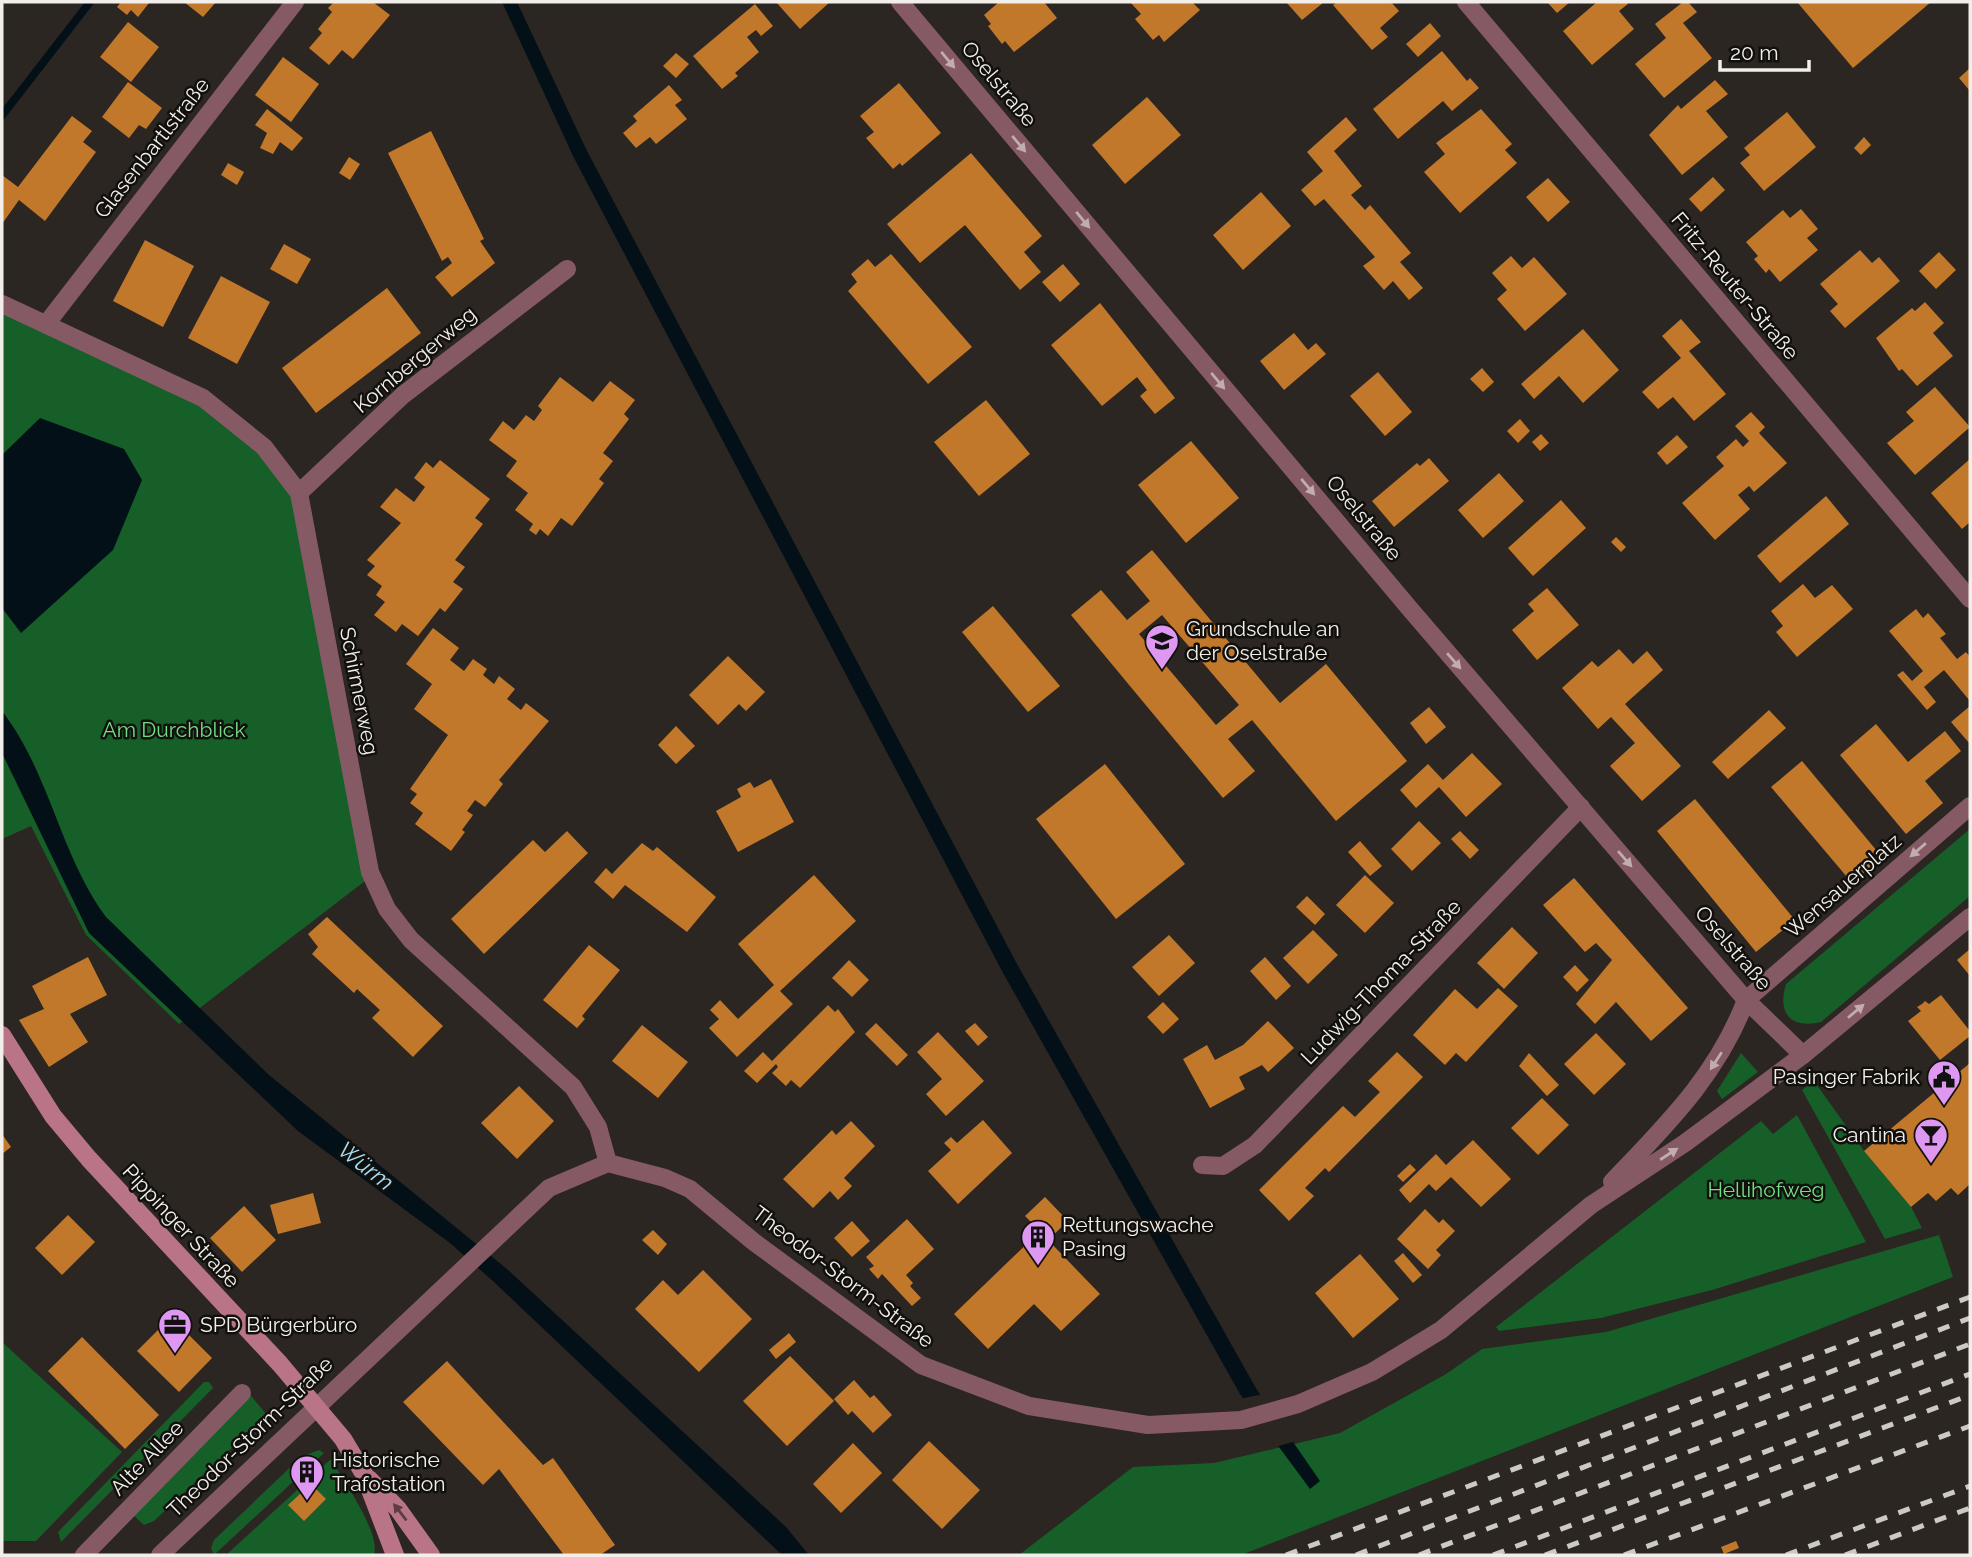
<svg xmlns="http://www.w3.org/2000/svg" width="1972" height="1557" viewBox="0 0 1972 1557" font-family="Raleway,sans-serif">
<rect width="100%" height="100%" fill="#2b2621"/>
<g fill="#165f28">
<path d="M2 295 213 396 302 495 378 871 179 1024 86 935 31 826 2 839Z"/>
<path d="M1970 829V896L1821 1022C1791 1029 1777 1014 1786 984Z"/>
<path d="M1741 1053 1758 1072 1722 1099 1717 1091Z"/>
<path d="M1814 1081 1864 1151 1911 1207 1922 1228 1885 1239 1802 1090Z"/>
<path d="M1797 1115 1866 1242 1712 1290 1601 1318 1499 1331 1496 1327 1761 1121 1773 1134Z"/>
<path d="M1939 1235 1953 1277 1241 1555H1019L1133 1467 1214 1463 1340 1433 1446 1374 1482 1349 1606 1332Z"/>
<path d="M2 1342 122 1452 36 1541H2Z"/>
<path d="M204 1382H209L213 1388 61 1542 58 1532Z"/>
<path d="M247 1391 267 1415 154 1521 144 1525 133 1515Z"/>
<path d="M319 1450 324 1453 214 1555 211 1548 214 1540 301 1457Z"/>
<path d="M331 1459C343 1480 381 1533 374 1555H226Z"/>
</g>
<g fill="#031017">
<path d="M85 2H95L2 122V109Z"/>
<path d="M502 2H517L587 151 1017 964 1257 1390 1320 1481 1310 1489 1240 1394 1002 971 574 158Z"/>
<path d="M40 418 124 449 142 480 113 550 21 633 2 608V455Z"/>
<path d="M2 711C50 773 60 855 106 917L269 1075 507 1269 786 1527 809 1555H782L494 1282 450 1243 298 1131 89 933 2 753Z"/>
</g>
<path fill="#2b2621" d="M1264 1394 1296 1441 1275 1447 1239 1399Z"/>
<g fill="#c2782a" fill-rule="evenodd">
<path d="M121 2H148L149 3 138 17 131 10 127 15 117 7Z"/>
<path d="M184 2H216L203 17Z"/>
<path d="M334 2H373L390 15 353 59 342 50 329 65 309 48 322 33 318 29 332 12 328 8Z"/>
<path d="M776 2H830L800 29Z"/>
<path d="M999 2H1044L1057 18 1014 52 1005 41 1002 44 988 26 991 24 984 15Z"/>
<path d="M1130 2H1192L1200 10 1164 42 1159 35 1153 40 1135 19 1141 14Z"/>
<path d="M1286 2H1324L1302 20Z"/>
<path d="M1337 2H1391L1399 11 1380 28 1388 37 1372 50 1333 5Z"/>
<path d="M1550 2H1570L1557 13 1548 3Z"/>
<path d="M1597 2H1626L1628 4 1619 11 1634 29 1592 65 1563 31Z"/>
<path d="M1683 2H1688L1697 12 1683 23 1712 58 1664 98 1635 64 1666 38 1655 24Z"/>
<path d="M1797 2H1931L1853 68Z"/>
<path d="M755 4 773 26 761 36 756 30 747 37 759 52 735 73 738 76 722 89 693 56Z"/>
<path d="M128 22 159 47 131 82 100 57Z"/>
<path d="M1430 23 1441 36 1418 57 1406 44Z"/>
<path d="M1442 51 1467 81 1470 78 1479 88 1452 111 1443 101 1398 139 1373 109Z"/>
<path d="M676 53 689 64 676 78 663 66Z"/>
<path d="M283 57 319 84 291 122 255 95Z"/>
<path d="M1970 68V91L1959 78Z"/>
<path d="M1715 80 1728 94 1706 111 1728 137 1682 175 1649 135 1678 105 1681 109Z"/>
<path d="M128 82 162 108 146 129 139 125 129 138 102 117Z"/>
<path d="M899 83 941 133 902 166 900 163 893 169 866 138 874 132 860 116Z"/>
<path d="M669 85 682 100 675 105 687 119 656 144 650 137 636 148 623 133 637 121 633 116Z"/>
<path d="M1147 97 1181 135 1125 184 1092 145Z"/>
<path d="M267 109 303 138 292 151 280 142 273 154 260 148 267 133 255 125Z"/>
<path d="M1481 109 1512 144 1505 150 1517 163 1460 213 1424 172 1445 154 1436 143Z"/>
<path d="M1787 112 1816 147 1764 191 1740 163 1750 155 1744 148Z"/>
<path d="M72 116 92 131 83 142 96 152 45 221 19 200 2 224V175L18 187Z"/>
<path d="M1346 117 1357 130 1334 151 1362 186 1351 195 1365 210 1370 205 1411 253 1400 262 1423 288 1409 300 1393 281 1384 290 1363 266 1375 257 1324 199 1315 206 1301 190 1323 171 1307 152Z"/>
<path d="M431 131 484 239 480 241 495 263 452 297 435 277 452 263 448 257 442 261 388 153Z"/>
<path d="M1864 137 1871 145 1861 155 1854 148Z"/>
<path d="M971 153 1042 236 1024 252 1041 272 1020 290 965 225 920 263 887 224Z"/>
<path d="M349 157 360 164 350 180 339 173Z"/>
<path d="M228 163 244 172 237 185 221 175Z"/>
<path d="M1713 177 1725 190 1701 212 1689 199Z"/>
<path d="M1548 178 1570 202 1548 222 1526 197Z"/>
<path d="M1261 192 1291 226 1243 270 1213 235Z"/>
<path d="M1801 209 1818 229 1807 238 1818 250 1780 282 1769 269 1766 273 1754 259 1758 256 1746 242 1783 210 1790 218Z"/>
<path d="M145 240 194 266 163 327 113 301Z"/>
<path d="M284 244 311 259 297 284 270 269Z"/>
<path d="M1860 250 1872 263 1879 257 1900 281 1845 328 1830 311 1838 304 1820 284Z"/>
<path d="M1939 252 1956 270 1936 289 1919 271Z"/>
<path d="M891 254 972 347 928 384 848 291 857 282 851 274 868 259 875 267Z"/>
<path d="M1511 256 1522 268 1534 257 1567 294 1525 331 1497 299 1507 290 1492 273Z"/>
<path d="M1063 264 1080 284 1060 302 1042 282Z"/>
<path d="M221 276 270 302 237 364 188 338Z"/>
<path d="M387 288 421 333 316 413 282 368Z"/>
<path d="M1925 302 1944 323 1933 333 1953 356 1917 386 1902 369 1899 371 1876 338 1912 308 1915 311Z"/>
<path d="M1100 303 1175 398 1155 414 1140 396 1147 390 1137 377 1102 406 1051 345Z"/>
<path d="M1681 319 1701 342 1689 351 1726 394 1694 421 1673 397 1658 409 1642 392 1681 358 1662 336Z"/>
<path d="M1583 329 1619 370 1583 403 1559 376 1534 399 1521 384Z"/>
<path d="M1294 333 1308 350 1316 343 1326 354 1284 390 1260 361Z"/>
<path d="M1482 368 1494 382 1483 392 1470 379Z"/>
<path d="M1378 372 1412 412 1385 436 1350 396Z"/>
<path d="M560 377 593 402 610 381 635 400 624 414 629 419 603 453 613 461 599 479 604 483 572 526 561 518 548 536 540 529 536 535 529 530 533 524 515 510 528 493 506 476 517 461 489 440 503 421 514 430 526 415 534 421 542 410 538 406Z"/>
<path d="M1935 387 1970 427 1915 475 1887 443 1914 421 1906 412Z"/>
<path d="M986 400 1030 454 979 496 934 442Z"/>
<path d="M1751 412 1765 427 1759 433 1787 463 1754 492 1749 486 1738 495 1750 509 1715 540 1682 503 1724 466 1716 457 1736 439 1743 447 1749 441 1735 426Z"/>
<path d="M1520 419 1530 431 1518 443 1507 431Z"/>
<path d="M1541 434 1549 443 1540 451 1532 442Z"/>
<path d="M1677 435 1688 447 1667 465 1657 453Z"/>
<path d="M1191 441 1239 498 1186 543 1138 485Z"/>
<path d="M1429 458 1449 481 1394 527 1372 501 1417 463 1420 466Z"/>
<path d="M1970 459V522L1962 529 1931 493Z"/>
<path d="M440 460 490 499 475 518 483 524 455 560 465 567 453 582 463 589 445 612 440 608 418 636 402 624 396 632 374 615 385 602 376 595 382 586 367 575 375 566 367 560 401 523 380 507 396 488 414 502 425 487 414 478 426 462 433 468Z"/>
<path d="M1499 473 1524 501 1483 538 1458 510Z"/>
<path d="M1826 496 1849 524 1780 583 1757 556Z"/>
<path d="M1561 500 1586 528 1533 576 1508 548Z"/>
<path d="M1616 537 1626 547 1621 552 1611 542Z"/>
<path d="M1152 550 1280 703 1326 664 1407 761 1336 821 1252 720 1228 739 1255 771 1223 798 1071 615 1101 590 1127 620 1150 601 1126 572ZM1162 615 1239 705 1216 725 1139 634Z"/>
<path d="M1803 584 1815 598 1832 585 1853 609 1797 657 1776 632 1783 626 1771 611Z"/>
<path d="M1547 588 1579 625 1537 660 1512 630 1534 611 1528 604Z"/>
<path d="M993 606 1060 686 1028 712 962 632Z"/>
<path d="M1916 609 1923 618 1928 613 1946 634 1940 638 1957 659 1966 652 1970 657V701L1944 670 1924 687 1936 702 1927 710 1897 675 1903 671 1912 681 1923 671 1889 631Z"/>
<path d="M433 628 459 648 450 660 464 671 473 659 487 669 483 675 494 684 499 676 515 689 507 699 521 710 526 703 549 721 499 780 503 784 485 807 475 800 467 811 473 815 462 830 465 832 451 851 415 824 423 813 410 803 417 794 410 789 448 735 414 709 432 684 406 664Z"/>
<path d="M1619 649 1633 664 1647 651 1663 670 1625 704 1681 766 1642 801 1610 766 1635 743 1611 717 1598 729 1562 688 1592 661 1598 667Z"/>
<path d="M728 656 765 692 746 711 739 704 718 725 689 695Z"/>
<path d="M1970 706V744L1951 722Z"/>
<path d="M1429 707 1446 727 1426 744 1410 723Z"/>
<path d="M1769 710 1786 728 1728 779 1712 762Z"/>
<path d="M1876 724 1908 762 1945 731 1961 751 1925 781 1943 803 1906 834 1840 755Z"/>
<path d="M676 726 695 746 676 764 658 745Z"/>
<path d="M1472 753 1502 784 1466 817 1439 787 1416 808 1400 790 1428 764 1443 780Z"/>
<path d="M1802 761 1882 857 1852 883 1771 787Z"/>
<path d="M1105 764 1185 864 1116 919 1036 819Z"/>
<path d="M771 779 794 822 738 852 716 811 741 797 737 789 750 782 754 788Z"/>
<path d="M1695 799 1795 920 1756 952 1657 831Z"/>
<path d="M1419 821 1441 843 1412 871 1391 849Z"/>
<path d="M567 831 588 853 484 954 451 919 533 840 545 852Z"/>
<path d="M1460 831 1479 850 1470 859 1451 839Z"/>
<path d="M1360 841 1382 866 1370 876 1348 852Z"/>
<path d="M642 843 653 851 657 847 716 897 687 932 625 885 613 899 594 882 606 868 612 874Z"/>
<path d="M814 875 856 921 780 991 793 1004 737 1057 709 1028 719 1019 710 1010 720 1000 738 1019 774 985 738 944Z"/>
<path d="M1365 875 1394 903 1365 933 1336 905Z"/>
<path d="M1574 878 1688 1008 1651 1041 1616 1002 1595 1024 1576 1004 1612 960 1596 943 1585 952 1543 905Z"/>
<path d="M1307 896 1325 914 1315 925 1296 907Z"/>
<path d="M327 917 443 1026 413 1057 372 1018 380 1010 357 989 354 993 312 954 318 947 308 934Z"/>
<path d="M1512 927 1538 953 1504 989 1477 963Z"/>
<path d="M1313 930 1338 955 1308 984 1283 958Z"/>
<path d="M1169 935 1195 963 1159 996 1132 967Z"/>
<path d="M589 945 620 970 582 1016 585 1019 577 1028 543 1000Z"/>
<path d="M1970 949V976L1957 960Z"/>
<path d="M88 957 107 995 70 1014 88 1042 49 1067 19 1020 44 1009 32 986Z"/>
<path d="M1265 957 1291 986 1276 1000 1250 971Z"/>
<path d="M849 960 869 980 852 997 832 978Z"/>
<path d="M1575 965 1589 980 1577 992 1563 977Z"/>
<path d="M1498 988 1518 1006 1466 1062 1456 1053 1445 1065 1413 1035 1455 989 1477 1009Z"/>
<path d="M1941 995 1970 1031V1036L1940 1060 1908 1021 1921 1011 1917 1007 1922 1004 1925 1001 1929 1004Z"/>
<path d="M1163 1002 1179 1019 1163 1034 1147 1017Z"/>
<path d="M828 1005 835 1012 838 1009 855 1032 800 1088 791 1080 786 1086 772 1073 778 1067 776 1064 757 1083 744 1071 763 1052 772 1061Z"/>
<path d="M1268 1021 1294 1048 1268 1072 1262 1065 1239 1077 1245 1089 1210 1108 1183 1059 1207 1045 1215 1060 1243 1045Z"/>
<path d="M876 1023 908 1055 897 1066 865 1034Z"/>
<path d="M975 1023 988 1037 978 1046 965 1031Z"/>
<path d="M642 1025 688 1062 658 1098 612 1061Z"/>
<path d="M938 1032 984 1081 946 1116 926 1094 942 1079 917 1052Z"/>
<path d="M1596 1033 1626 1064 1594 1095 1564 1064Z"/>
<path d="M1397 1052 1423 1077 1329 1172 1325 1168 1305 1188 1314 1196 1289 1221 1259 1190 1343 1106 1355 1117 1380 1092 1368 1081Z"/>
<path d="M1529 1053 1559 1085 1547 1096 1519 1066Z"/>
<path d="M1970 1063V1184L1958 1195 1951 1188 1936 1201 1928 1193 1911 1207 1864 1151Z"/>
<path d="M519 1086 554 1121 517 1159 481 1123Z"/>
<path d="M1542 1098 1569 1125 1538 1155 1511 1128Z"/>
<path d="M983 1120 1012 1153 958 1204 928 1171 951 1150 944 1143 951 1137 957 1143Z"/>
<path d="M851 1121 875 1146 844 1178 852 1186 838 1200 830 1191 813 1208 783 1179 832 1130 836 1135Z"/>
<path d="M2 1134 11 1147 2 1154Z"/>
<path d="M1473 1140 1511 1179 1481 1207 1451 1177 1436 1191 1429 1184 1410 1203 1399 1190 1436 1154 1446 1165Z"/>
<path d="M1410 1164 1416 1170 1403 1182 1397 1176Z"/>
<path d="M313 1193 321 1223 278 1234 270 1205Z"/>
<path d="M1045 1197 1068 1221 1048 1240 1100 1294 1061 1331 1034 1304 988 1349 954 1314 1040 1231 1025 1216Z"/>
<path d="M244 1206 276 1240 242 1272 210 1238Z"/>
<path d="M1425 1209 1439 1223 1443 1219 1455 1231 1436 1250 1441 1255 1428 1269 1397 1239Z"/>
<path d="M68 1215 95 1242 62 1275 35 1248Z"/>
<path d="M907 1219 934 1249 906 1275 913 1283 910 1286 921 1298 912 1306 882 1274 878 1279 869 1269 874 1266 866 1257Z"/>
<path d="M852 1221 870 1241 852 1257 834 1238Z"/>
<path d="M653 1230 667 1244 658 1255 642 1240Z"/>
<path d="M1403 1253 1422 1275 1413 1283 1394 1261Z"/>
<path d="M1360 1254 1399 1299 1353 1338 1315 1293Z"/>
<path d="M703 1270 752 1319 699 1372 635 1309 663 1280 678 1295Z"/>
<path d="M171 1317 212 1358 179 1392 137 1351Z"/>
<path d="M789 1333 796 1342 776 1359 769 1350Z"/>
<path d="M82 1337 159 1415 125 1449 48 1371Z"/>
<path d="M790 1356 834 1401 787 1446 743 1401Z"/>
<path d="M447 1361 543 1465 553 1458 615 1545 600 1555H564L499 1469 483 1485 403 1402Z"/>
<path d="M854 1380 870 1398 874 1395 892 1415 873 1433 852 1411 848 1415 834 1399Z"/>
<path d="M929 1441 980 1490 942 1529 892 1480Z"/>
<path d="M853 1443 882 1473 841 1513 813 1484Z"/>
<path d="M311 1484 326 1499 304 1521 288 1505Z"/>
<path d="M1736 1541 1739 1548 1724 1554 1721 1547Z"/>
</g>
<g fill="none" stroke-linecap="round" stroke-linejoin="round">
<g stroke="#855a64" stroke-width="18">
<path d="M900 2 1410 609 1746 1000 1803 1055"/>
<path d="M1466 2 1970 599"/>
<path d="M2 304 203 398 264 447 299 493 370 872 387 909 411 940 573 1087 598 1127 608 1163"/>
<path d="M47 323 295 2"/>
<path d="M299 493 403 395 567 269"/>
<path d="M1202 1165 1223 1166 1255 1145 1581 807"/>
<path d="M1612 1182C1666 1125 1717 1076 1746 1000L1970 806"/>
<path d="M84 1555 242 1393"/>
<path d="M160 1555 549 1188 608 1163 665 1178 690 1189 754 1242 921 1365 1029 1406 1148 1425 1241 1420 1298 1404 1372 1372 1441 1330 1591 1205 1685 1143 1803 1055 1970 917"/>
</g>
<g stroke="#b97587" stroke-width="18">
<path d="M2 1035 53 1116 89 1159 280 1364 343 1439 364 1474 395 1555"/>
<path d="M369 1479 398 1509 431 1555"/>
</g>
<g stroke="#cdcac6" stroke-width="5" stroke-dasharray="12 12" stroke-linecap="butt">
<path d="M1286 1555 1970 1297"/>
<path d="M1356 1555 1970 1318"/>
<path d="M1419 1555 1970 1344"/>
<path d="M1493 1555 1970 1374"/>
<path d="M1545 1555 1970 1395"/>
<path d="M1624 1555 1970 1426"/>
<path d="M1786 1555 1970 1486"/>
<path d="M1845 1555 1970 1508"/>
</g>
</g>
<defs><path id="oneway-solid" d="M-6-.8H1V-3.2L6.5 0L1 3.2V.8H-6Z" transform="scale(1.75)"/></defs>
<g fill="#c1acae">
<use href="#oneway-solid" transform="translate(948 60) rotate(50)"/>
<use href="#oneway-solid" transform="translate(1019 144) rotate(50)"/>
<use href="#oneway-solid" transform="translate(1083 220) rotate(50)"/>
<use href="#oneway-solid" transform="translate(1218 381) rotate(50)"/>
<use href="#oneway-solid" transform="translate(1308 487) rotate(50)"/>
<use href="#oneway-solid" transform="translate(1454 661) rotate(49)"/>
<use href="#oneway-solid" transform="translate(1918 850) rotate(139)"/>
<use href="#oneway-solid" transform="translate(1625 859) rotate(49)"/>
<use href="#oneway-solid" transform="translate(1856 1011) rotate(-40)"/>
<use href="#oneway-solid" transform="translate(1716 1061) rotate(123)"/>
<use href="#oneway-solid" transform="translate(1669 1154) rotate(-33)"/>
</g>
<use fill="#5d3d44" href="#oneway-solid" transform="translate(400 1512) rotate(-128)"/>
<defs>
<g id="school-pin" transform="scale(1.75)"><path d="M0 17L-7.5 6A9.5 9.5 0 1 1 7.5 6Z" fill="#de98f2" stroke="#12100d"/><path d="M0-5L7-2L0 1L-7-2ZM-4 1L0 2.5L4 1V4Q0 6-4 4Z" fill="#111"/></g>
<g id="civic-pin" transform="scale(1.75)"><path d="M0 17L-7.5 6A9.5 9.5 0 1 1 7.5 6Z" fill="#de98f2" stroke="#12100d"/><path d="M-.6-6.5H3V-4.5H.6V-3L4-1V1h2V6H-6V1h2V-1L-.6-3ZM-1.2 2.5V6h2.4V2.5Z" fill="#111"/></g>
<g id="bar-pin" transform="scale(1.75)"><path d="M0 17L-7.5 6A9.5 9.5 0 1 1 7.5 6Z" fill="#de98f2" stroke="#12100d"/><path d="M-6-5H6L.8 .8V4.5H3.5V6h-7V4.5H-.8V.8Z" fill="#111"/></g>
<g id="building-pin" transform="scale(1.75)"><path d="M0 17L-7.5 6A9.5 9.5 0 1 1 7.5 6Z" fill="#de98f2" stroke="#12100d"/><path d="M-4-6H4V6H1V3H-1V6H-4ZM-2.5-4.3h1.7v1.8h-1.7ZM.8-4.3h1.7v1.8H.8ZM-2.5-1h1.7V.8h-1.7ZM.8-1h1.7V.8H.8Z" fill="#111"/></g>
<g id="office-pin" transform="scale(1.75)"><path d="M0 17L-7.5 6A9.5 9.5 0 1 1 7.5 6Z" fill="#de98f2" stroke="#12100d"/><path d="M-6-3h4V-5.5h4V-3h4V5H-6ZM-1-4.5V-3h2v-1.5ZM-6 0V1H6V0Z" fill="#111"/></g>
</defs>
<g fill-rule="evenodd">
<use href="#school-pin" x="1162" y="641"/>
<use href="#civic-pin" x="1944" y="1077"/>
<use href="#bar-pin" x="1931" y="1135"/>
<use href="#building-pin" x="1038" y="1237"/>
<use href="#office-pin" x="175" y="1325"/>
<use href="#building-pin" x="307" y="1472"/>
</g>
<g text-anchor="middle" stroke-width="5" stroke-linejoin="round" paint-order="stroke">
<g font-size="21" fill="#f2efeb" stroke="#12100d">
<text transform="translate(999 84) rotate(50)" y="7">Oselstraße</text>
<text transform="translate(152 148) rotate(-52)" y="7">Glasenbartlstraße</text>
<text transform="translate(1735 286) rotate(50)" y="7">Fritz-Reuter-Straße</text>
<text transform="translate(415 360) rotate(-40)" y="7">Kornbergerweg</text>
<text transform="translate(1364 518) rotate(50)" y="7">Oselstraße</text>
<text transform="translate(359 691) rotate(79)" y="7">Schirmerweg</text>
<text transform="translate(1843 886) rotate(-41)" y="7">Wensauerplatz</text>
<text transform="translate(1733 948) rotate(49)" y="7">Oselstraße</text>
<text transform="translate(1381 982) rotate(-46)" y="7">Ludwig-Thoma-Straße</text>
<text transform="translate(181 1226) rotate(47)" y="7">Pippinger Straße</text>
<text transform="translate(843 1277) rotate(37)" y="7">Theodor-Storm-Straße</text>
<text transform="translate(250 1437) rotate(-44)" y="7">Theodor-Storm-Straße</text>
<text transform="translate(147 1458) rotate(-46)" y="7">Alte Allee</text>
</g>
<g font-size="21" fill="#f2efeb" stroke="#12100d" text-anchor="start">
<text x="1186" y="636">Grundschule an<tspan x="1186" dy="24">der Oselstraße</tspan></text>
<text x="1920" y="1084" text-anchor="end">Pasinger Fabrik</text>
<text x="1906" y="1142" text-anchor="end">Cantina</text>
<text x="1062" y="1232">Rettungswache<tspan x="1062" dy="24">Pasing</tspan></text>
<text x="200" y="1332">SPD Bürgerbüro</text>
<text x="332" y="1467">Historische<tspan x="332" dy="24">Trafostation</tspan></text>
</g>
<g font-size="21" fill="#72dd84" stroke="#12100d">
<text x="174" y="737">Am Durchblick</text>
<text x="1766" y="1197">Hellihofweg</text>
</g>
<g font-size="23" font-style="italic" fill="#a9dcf6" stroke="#12100d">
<text transform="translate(366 1166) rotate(38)" y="8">Würm</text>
</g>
</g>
<rect width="1972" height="1557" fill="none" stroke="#f2efeb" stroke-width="7"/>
<path d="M1720 60v10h89v-10" fill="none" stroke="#f2efeb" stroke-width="3.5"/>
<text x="1730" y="60" font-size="21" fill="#f2efeb" stroke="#12100d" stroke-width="5" paint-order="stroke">20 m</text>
</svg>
